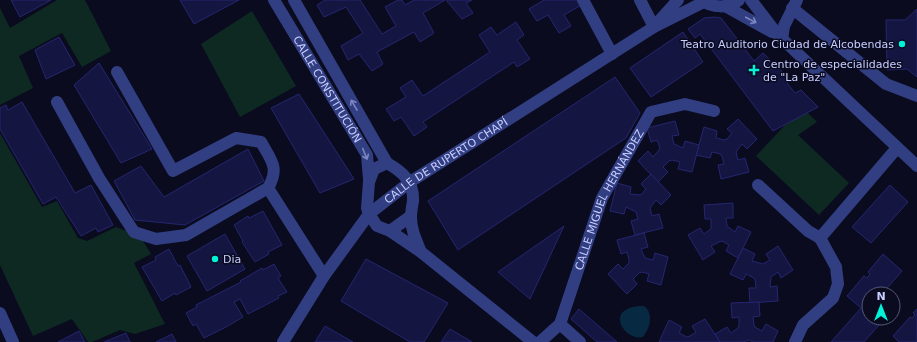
<svg xmlns="http://www.w3.org/2000/svg" width="917" height="342" viewBox="0 0 917 342" font-family="'DejaVu Sans',sans-serif">
<rect width="100%" height="100%" fill="#0a0b1f"/>
<g fill="#0d2922">
<path d="M57 0H85L111 51 82 67 62 33 19 56 33 88 0 105V8L10 28Z"/>
<path d="M252 11 296 86 240 117 201 44Z"/>
<path d="M807 112 817 122 798 135 849 183 819 215 756 156 786 124Z"/>
<path d="M0 133 42 207 57 201 78 238 87 241 116 227 140 236 151 254 134 263 165 324 135 334 120 330 92 342H88L72 319 33 336 0 265Z"/>
</g>
<path fill="#072942" d="M644 306C654 313 650 328 643 337 624 342 602 306 644 306Z"/>
<g fill="#151541" stroke="#252670">
<path d="M11 0H51L20 17Z"/>
<path d="M180 0H239L194 24Z"/>
<path d="M325 0H360L382 34 396 26 385 7 398 0H402L405 5 414 0H445L423 13 434 33 420 42 414 32 377 52 383 64 372 71 359 54 348 60 341 46 363 33 346 7 324 17 317 5Z"/>
<path d="M446 0H472L466 3 473 13 462 19Z"/>
<path d="M544 0H581L583 4 564 15 571 26 559 33 548 15 537 21 529 9Z"/>
<path d="M917 9V77L907 69 887 70 886 20H905Z"/>
<path d="M714 17 721 18 754 61 763 53 790 79 787 83 795 93 801 90 818 107 773 131 700 34 695 38 688 29 704 18Z"/>
<path d="M516 22 524 35 517 40 530 59 517 67 514 62 423 122 427 127 414 136 401 117 394 121 386 109 406 97 400 88 412 80 423 96 490 52 479 35 491 27 497 35Z"/>
<path d="M683 32 703 62 651 97 630 68Z"/>
<path d="M59 37 75 65 46 79 35 50Z"/>
<path d="M99 63 152 149 121 163 74 85Z"/>
<path d="M615 77 640 113 626 138 458 250 428 201Z"/>
<path d="M299 94 354 179 320 193 271 108Z"/>
<path d="M22 102 75 193 91 185 113 225 98 232 96 228 81 236 56 197 43 204 0 129V108L6 105 8 110Z"/>
<path d="M738 119 757 139 747 149 742 144 736 152 738 160 745 158 749 172 721 179 718 165 724 164 722 156 720 154 712 152 710 158 696 155 704 127 717 131 716 138 724 140 727 139 732 133 727 129Z"/>
<path d="M675 121 679 135 672 136 674 144 683 148 685 141 699 145 692 172 678 169 680 162 672 160 669 161 663 167 668 172 658 182 638 161 648 151 653 157 659 150 660 148 657 140 651 142 647 128Z"/>
<path d="M248 149 264 181 185 225 135 220 114 181 141 166 164 197Z"/>
<path d="M651 174 671 195 661 205 656 200 650 208 652 216 659 214 663 228 635 235 631 221 638 219 636 212 626 207 624 214 610 211 617 183 631 187 630 194 641 195 646 189 641 184Z"/>
<path d="M890 185 908 202 871 243 852 227Z"/>
<path d="M733 203V218H726L727 226 735 232 738 226 751 232 738 258 726 251 729 245 722 241 719 242 711 246 715 252 703 260 688 235 700 228 704 234 711 229V219H705L704 205Z"/>
<path d="M263 211 282 245 268 252 269 254 255 262 242 242 243 241 234 225 248 216 249 218Z"/>
<path d="M564 226 530 299 498 272Z"/>
<path d="M644 233 648 247 641 249 645 258 653 260 655 253 668 257 661 285 647 281 649 274 642 272 639 273 633 279 637 284 627 294 608 274 618 264 623 269 629 263V260L627 252 621 254 617 240Z"/>
<path d="M225 234 245 269 207 291 187 256Z"/>
<path d="M778 246 793 270 781 278 778 272 771 277 770 287 777 286 778 301 750 303 749 288H756L755 280 754 278 746 274 743 280 730 274 743 248 755 254 752 261 763 264 770 260 766 254Z"/>
<path d="M169 249 178 266 180 265 191 287 176 295 175 293 162 301 142 267 156 260 155 257Z"/>
<path d="M883 254 902 271 882 294H869V309L866 313 869 316V318H872L879 325 864 342H831L861 308 847 296 864 276 867 278 870 274 868 272Z"/>
<path d="M366 259 448 303 424 342H410L341 301Z"/>
<path d="M274 264 281 276 278 278 287 292 278 296 279 298 248 314 240 299 234 302 243 317 226 327 204 338 196 324 193 326 186 313 197 307 196 305 241 282 240 281 262 268 263 270Z"/>
<path d="M759 302 760 316 753 317 754 325 755 327 762 331 766 324 778 331 773 342H753L749 340 743 342H720L715 334 727 327 731 333 738 328 739 325V317L732 318 731 303Z"/>
<path d="M579 309 617 342H597L571 319Z"/>
<path d="M917 309V342H899L893 336 910 317 912 318 915 315 913 313Z"/>
<path d="M705 319 720 342H659L669 320 682 327 679 333 687 337 690 336 696 332 692 326Z"/>
<path d="M325 326 353 342H315Z"/>
<path d="M450 329 472 342H441Z"/>
<path d="M79 331 85 342H58Z"/>
<path d="M126 333 130 342H104Z"/>
<path d="M172 334 176 342H156Z"/>
</g>
<g fill="none" stroke-linecap="round" stroke-linejoin="round">
<g stroke="#313f82" stroke-width="12">
<path id="s1" d="M274 0 367 155 369 179"/>
<path d="M294 0 387 163C403 172 414 182 413 201 412 207 411 212 411 217 411 230 416 240 421 252"/>
<path d="M583 0 612 54"/>
<path d="M640 0 654 27"/>
<path d="M701 0C712 8 728 9 739 0"/>
<path d="M751 0 777 34 917 166"/>
<path d="M725 6 772 32"/>
<path d="M792 8 886 84 917 96"/>
<path d="M659 21 678 0"/>
<path d="M782 40 784 26 797 0"/>
<path d="M117 72 173 171 236 138 261 142C271 160 280 168 268 188L324 276"/>
<path d="M57 102 99 178 134 232 156 239 186 235 268 188"/>
<path d="M387 163 374 169 369 182 367 208 369 214 377 226 390 231 421 252 533 342"/>
<path d="M758 185 808 231 820 238"/>
<path d="M390 231 411 216"/>
<path d="M0 313 13 342"/>
<path d="M560 324 580 342"/>
<path id="s2" d="M283 342 324 276 369 214 410 182 654 27 704 2"/>
<path id="s3" d="M540 342 560 324 602 198 651 112 685 104 714 111"/>
<path d="M795 342 803 325 833 298 838 284 836 267 820 238 897 148"/>
</g>
</g>
<defs><path id="oneway-shaft" d="M-6 0H5M1.5-3L5.5 0L1.5 3" fill="none" stroke-width="1.6" stroke-linecap="round" stroke-linejoin="round"/></defs>
<g stroke="#7c86c0">
<use href="#oneway-shaft" transform="translate(751 20) rotate(28)"/>
<use href="#oneway-shaft" transform="translate(354 105) rotate(-120)"/>
<use href="#oneway-shaft" transform="translate(365 154) rotate(68)"/>
</g>
<g fill="#00f3d8" stroke="#0a0b1f" stroke-width="1.5">
<circle cx="902" cy="44" r="4"/>
<path d="M752 64h4v4h4v4h-4v4h-4v-4h-4v-4h4z"/>
<circle cx="215" cy="259" r="4"/>
</g>
<g text-anchor="middle" stroke-width="3" stroke-linejoin="round" paint-order="stroke">
<g font-size="11" fill="#c8cdff" stroke="#0a0b1f" text-anchor="start">
<text x="894" y="48" text-anchor="end">Teatro Auditorio Ciudad de Alcobendas</text>
<text x="763" y="68">Centro de especialidades<tspan x="763" dy="13">de "La Paz"</tspan></text>
<text x="223" y="263">Dia</text>
</g>
<g font-size="11" fill="#c8cdff" stroke="#0a0b1f">
<text dy="4" stroke="none"><textPath href="#s1" startOffset="104">CALLE CONSTITUCIÓN</textPath></text>
<text dy="4" stroke="none"><textPath href="#s2" startOffset="248">CALLE DE RUPERTO CHAPÍ</textPath></text>
<text dy="4" stroke="none"><textPath href="#s3" startOffset="161">CALLE MIGUEL HERNÁNDEZ</textPath></text>
</g>
</g>
<g transform="translate(881 306)"><circle r="19" fill="#0a0b1f" stroke="#565979"/>
<path d="M0-3L7 15L0 10L-7 15Z" fill="#00f3d8"/>
<text y="-6" font-size="11" font-weight="bold" text-anchor="middle" fill="#c8cdff">N</text>
</g>
</svg>
